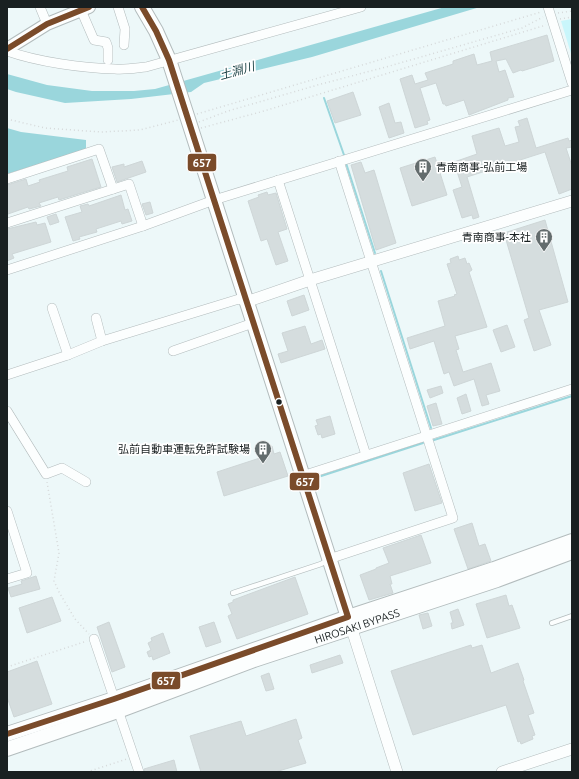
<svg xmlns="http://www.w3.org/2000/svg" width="579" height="779" viewBox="0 0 579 779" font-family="Ubuntu,'Noto Sans JP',sans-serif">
<rect width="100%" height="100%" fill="#edf8f9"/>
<path fill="#c9f6fb" d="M572 19V57L561 21Z"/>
<g fill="#9ad6dc">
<path d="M445 7H480L312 57 204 83 191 92 131 99 65 103 16 92 7 89V74L47 85 92 91H134L155 89Z"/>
<path d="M7 128 21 132 86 140V149L7 174Z"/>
</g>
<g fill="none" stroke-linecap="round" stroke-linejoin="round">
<g stroke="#9ad6dc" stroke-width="2">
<path d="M324 98 344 155"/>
<path d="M346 163 375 253"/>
<path d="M381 271 431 428"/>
<path d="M434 440 572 396"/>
<path d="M315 478 423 443"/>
</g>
</g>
<g fill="#d5ddde" stroke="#ced6d7">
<path d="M547 35 554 61 522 71 521 70 513 73 506 59 496 61 499 72 505 70 514 97 508 98V100L469 115 464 100 446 106 445 104H443L436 83 420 88 430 120 427 121 428 124 415 128 400 79 412 75 415 84 428 80 425 73 453 64V61L474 54 477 65 492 61 490 52Z"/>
<path d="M353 92 361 115 335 123 327 101Z"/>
<path d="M389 103 395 123 401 122 404 133 389 138 379 107Z"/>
<path d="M527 118 536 148 568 138 569 141 572 140V147L566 148 572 166V189L559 194 545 152 467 177 479 217 473 219 472 215 462 218 453 190 462 187 454 162 477 154 472 136 499 128 505 146 519 142 515 127 520 126 518 121Z"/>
<path d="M435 157 447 195 412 206 400 168Z"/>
<path d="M92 159 101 187 59 200 58 197 39 203 41 206 29 209 28 207 8 214 7 210V185L26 179 28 186 40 182 39 180 68 171 67 167Z"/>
<path d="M142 161 146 172 117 182 112 167 124 164V167Z"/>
<path d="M361 162 365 173 374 170 396 243 376 250 351 165Z"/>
<path d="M267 192 268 195 276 193 287 229 278 232 288 261 276 265 267 239 261 241 248 201 259 197 258 195Z"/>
<path d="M121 195 125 210 128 209 132 221 122 224 121 221 96 229 97 232 79 237 80 239 73 241 65 217 82 212 80 206 88 204 89 206Z"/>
<path d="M150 202 153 213 146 215 142 204Z"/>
<path d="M56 214 59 222 50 225 47 217Z"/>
<path d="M545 220 568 302 539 310 551 345 534 351 524 320 529 318 504 233Z"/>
<path d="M36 222 37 225 45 223 51 242 12 254 14 258 7 261V229Z"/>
<path d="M458 256 459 260 465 258 467 264 469 263 472 270 469 272 487 327 455 336 459 349 456 350 463 372 491 363 500 391 486 395 489 404 482 406 474 379 454 386 449 372 444 374 434 341 410 349 407 338 445 326 438 301 455 296 454 295 457 294 447 264 451 263 450 259Z"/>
<path d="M304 295 309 310 292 316 287 301Z"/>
<path d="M507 325 515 347 501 352 493 330Z"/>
<path d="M305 326 311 344 322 340 325 349 281 363 278 354 288 351 282 333Z"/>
<path d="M441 386 443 393 430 398 427 390Z"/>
<path d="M466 394 471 411 462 414 457 398Z"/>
<path d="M436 403 442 424 433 426 427 406Z"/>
<path d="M330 416 335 434 322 438 321 434 318 435 315 426 318 425 316 420Z"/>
<path d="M272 446 274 454 280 452 288 476 224 496 217 472 266 456 264 448Z"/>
<path d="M429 464 442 503 415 511 403 473Z"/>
<path d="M472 523 479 546 485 544 491 561 468 569 454 529Z"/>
<path d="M421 535 431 563 390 576 392 584H390L393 593 369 600 360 575 376 569V568L389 563 383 548Z"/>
<path d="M36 576 40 589 11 597 8 588 22 584 21 581Z"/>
<path d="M295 577 308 614 237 639 228 616 232 614 228 604 233 602V600Z"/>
<path d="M506 595 509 606 512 605 520 628 487 638 476 604Z"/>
<path d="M52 597 61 621 27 633 19 608Z"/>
<path d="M458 609 464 625 452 629 451 623H453L450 612Z"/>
<path d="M428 613 432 626 423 629 419 615Z"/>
<path d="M109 622 125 667 112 672 97 627Z"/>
<path d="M214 622 221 642 206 647 199 627Z"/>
<path d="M163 633 170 653 153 660 152 656 149 657 147 652 151 650 148 643 152 641 151 638Z"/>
<path d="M471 645 472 648 482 645 491 673 518 663 524 680 523 681 534 713 528 715 535 735 532 736 533 739 521 744 520 741 518 742 506 705 413 735 391 671Z"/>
<path d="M340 655 343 663 312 673 310 665Z"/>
<path d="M37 661 52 704 14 717 7 697V672Z"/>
<path d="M269 673 274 689 266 691 261 676Z"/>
<path d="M296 719 302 738 298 740 306 763 275 772H201L190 736 241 721 246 736Z"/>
<path d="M174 760 177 772H145L144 769Z"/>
</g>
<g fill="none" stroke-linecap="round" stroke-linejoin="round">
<g stroke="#b3bcbd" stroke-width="6">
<g id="service">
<path d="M233 593 321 564 328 560"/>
<path d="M552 623 572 616"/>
</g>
</g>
<g stroke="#b3bcbd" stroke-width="10">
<g id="minor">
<path d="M40 7 47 24"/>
<path d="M118 7 125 29 124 45"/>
<path d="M548 7 572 83"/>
<path d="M81 10 94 40 106 42 108 48V60"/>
<path d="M7 51C38 62 82 68 115 69 125 70 136 68 146 67L361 7"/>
<path d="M7 179 99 149 113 189"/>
<path d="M278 180 366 455"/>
<path d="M7 223 129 184 143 226"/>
<path d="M7 270 143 226 214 200 572 90"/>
<path d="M52 308 68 355"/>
<path d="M96 318 102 341"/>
<path d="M173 351 253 323"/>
<path d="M7 375 68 355 102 341 239 299 246 302"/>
<path d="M7 411 46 474 62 468 86 482"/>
<path d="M302 476 572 389"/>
<path d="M7 511 27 573 7 579"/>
<path d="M329 559 453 518 339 161"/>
<path d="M94 639 139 772"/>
</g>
</g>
<g stroke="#b3bcbd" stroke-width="12">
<g id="tertiary">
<path d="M246 302 310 280 572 201"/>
<path d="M349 620 397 772"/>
<path d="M502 772 572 749"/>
</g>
</g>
<g stroke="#b3bcbd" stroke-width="14">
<path id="secondary" d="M7 49 47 24 89 7"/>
</g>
<g stroke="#b3bcbd" stroke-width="16">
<path id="primary" d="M142 7 156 31 169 60 348 617"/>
</g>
<g stroke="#b3bcbd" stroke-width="16">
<g id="trunk">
<path d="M7 734 114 699 348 617 494 569 572 541"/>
<path id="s1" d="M7 749 118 711 254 660 497 580 572 552"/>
</g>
</g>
<g stroke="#d6d9da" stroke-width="1.5" stroke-dasharray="1 3" stroke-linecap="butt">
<path d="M558 13 572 11"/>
<path d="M560 19 572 17"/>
<path d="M197 114 541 12"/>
<path d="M7 119 45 128 101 132 140 130 178 120"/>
<path d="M199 122 228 111 321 84 386 67 522 28 543 17"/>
<path d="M201 128 264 111 546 25"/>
<path d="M47 482 59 553 54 581 59 592 75 619 89 634"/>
<path d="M7 667 87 641"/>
<path d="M87 772 127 759"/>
</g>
<use href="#service" stroke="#fcfefe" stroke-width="4.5"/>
<use href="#minor" stroke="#fcfefe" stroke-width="9"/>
<use href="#tertiary" stroke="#fcfefe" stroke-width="11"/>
<use href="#secondary" stroke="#fcfefe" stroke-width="12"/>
<use href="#primary" stroke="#fcfefe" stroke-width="14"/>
<use href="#trunk" stroke="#fcfefe" stroke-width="14"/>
<g stroke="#fff" stroke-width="9">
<g id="bus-1">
<path d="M7 49 47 24 89 7"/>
<path d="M7 734 114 699 348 617 169 60 156 31 142 7"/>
</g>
</g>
<use href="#bus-1" stroke="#7a4b2a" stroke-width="6"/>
</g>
<defs>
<g id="building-pin" transform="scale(0.9)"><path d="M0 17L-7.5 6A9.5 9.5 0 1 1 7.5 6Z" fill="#636c6d" stroke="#fff"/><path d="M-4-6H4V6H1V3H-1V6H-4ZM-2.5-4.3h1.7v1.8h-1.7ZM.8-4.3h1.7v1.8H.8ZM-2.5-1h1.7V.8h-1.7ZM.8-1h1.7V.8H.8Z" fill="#fff"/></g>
</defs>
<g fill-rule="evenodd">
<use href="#building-pin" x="423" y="167"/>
<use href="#building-pin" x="544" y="237"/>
<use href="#building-pin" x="263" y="449"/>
</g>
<circle fill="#192021" stroke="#fff" stroke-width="1.5" cx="279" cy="402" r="3.5"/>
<g text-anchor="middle" stroke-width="3.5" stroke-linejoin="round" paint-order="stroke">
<g font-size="11" fill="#192021" stroke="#fff" text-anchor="end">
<text x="436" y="171" text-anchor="start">青南商事-弘前工場</text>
<text x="531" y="241">青南商事-本社</text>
<text x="250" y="453">弘前自動車運転免許試験場</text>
</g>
<g font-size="11" fill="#192021" stroke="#fff">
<text dy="4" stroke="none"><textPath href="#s1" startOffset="371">HIROSAKI BYPASS</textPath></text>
</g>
<g font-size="12" font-style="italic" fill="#163d40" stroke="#fff">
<text transform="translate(237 71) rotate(-16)" y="4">土淵川</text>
</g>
</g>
<g stroke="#fff" stroke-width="1.5">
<rect x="187" y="153" width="30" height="19" rx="4" fill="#7a4b2a"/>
<rect x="289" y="472" width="31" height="19" rx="4" fill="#7a4b2a"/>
<rect x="151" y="671" width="30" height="19" rx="4" fill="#7a4b2a"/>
</g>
<g font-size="11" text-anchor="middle" font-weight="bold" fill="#fff">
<text x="202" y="167">657</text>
<text x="305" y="486">657</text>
<text x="166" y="685">657</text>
</g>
<rect width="579" height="779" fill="none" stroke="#192021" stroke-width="16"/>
</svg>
